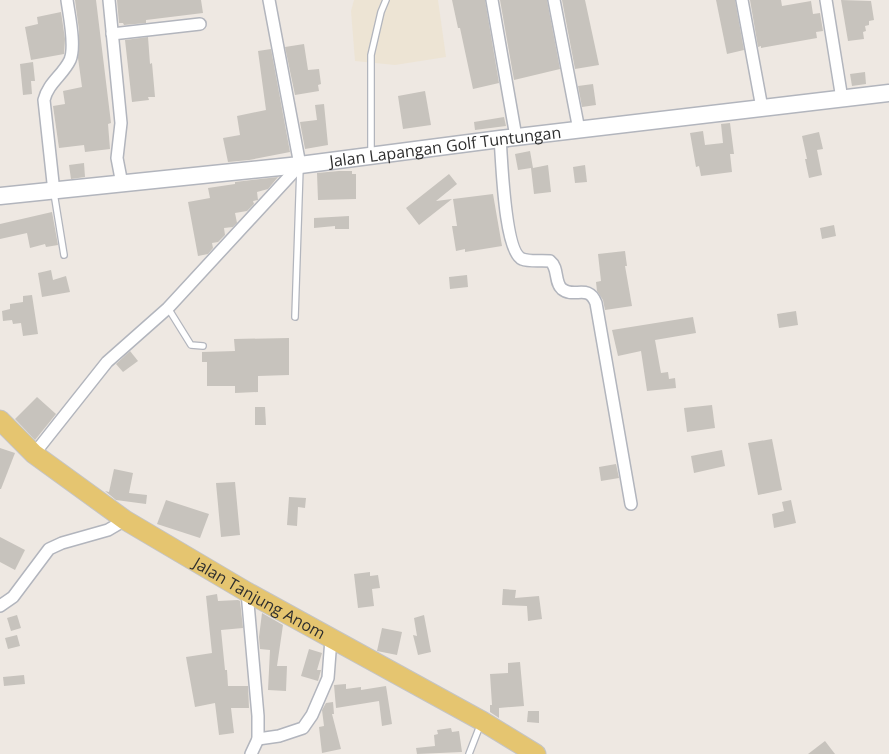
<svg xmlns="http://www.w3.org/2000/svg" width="889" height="754" viewBox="0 0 889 754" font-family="'Open Sans',sans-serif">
<rect width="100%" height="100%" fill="#eee8e2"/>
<path fill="#ede4d4" d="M354 0H438L446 57 395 65 355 61 351 11Z"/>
<g fill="#c7c3bd">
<path d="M75 0H96L111 123 108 124 110 149 85 152 84 145 59 148 53 106 65 104 63 91 82 87 78 58 79 30Z"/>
<path d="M117 0H201L203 13 146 20V23L124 25 123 23H119Z"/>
<path d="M452 0H485L499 83 473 89 460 28H458Z"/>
<path d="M500 0H547L560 69 514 80Z"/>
<path d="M562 0H585L599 65 575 69Z"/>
<path d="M716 0H735L744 50 727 54Z"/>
<path d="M750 0H781L782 6 811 1 813 14 820 13 823 31 816 32 817 38 761 48V46L758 47Z"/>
<path d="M841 0 871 1 874 20 869 21V25L865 26 866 31 863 32 864 39 848 41Z"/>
<path d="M61 12 65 39 64 54 31 60 25 27 38 24 37 17Z"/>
<path d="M148 37 150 64 152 63 155 97H148L149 100 132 102 125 40Z"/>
<path d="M304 44 308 70 319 69 321 84 318 85 319 91 295 95 285 47Z"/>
<path d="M271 49 290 152 249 160 228 162 223 138 240 135 237 116 266 110 258 51Z"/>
<path d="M33 62 35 81H31L32 94 23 95 20 64Z"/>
<path d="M865 72 866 84 852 86 850 74Z"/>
<path d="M593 84 596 105 582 107 578 86Z"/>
<path d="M425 91 431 125 403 129 398 96Z"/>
<path d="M324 104 328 145 305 149 300 122 317 120 315 105Z"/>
<path d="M504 117 506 126 475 130 474 122Z"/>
<path d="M730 123 734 154H730L732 172 701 176 699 166 696 167 690 133 703 131 705 145 723 143 721 124Z"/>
<path d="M819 132 823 149 817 150 822 175 809 178 805 159H807L802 136Z"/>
<path d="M530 151 533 168 548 165 551 192 534 194 531 168 518 170 515 154Z"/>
<path d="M84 163 85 177 71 179 69 165Z"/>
<path d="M585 165 587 182 575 183 573 167Z"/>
<path d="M339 171H352V174H356V199L318 200 317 173Z"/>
<path d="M449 174 457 184 436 201 452 199 419 225 406 208Z"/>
<path d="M278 177 268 189 257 192 258 200 253 201 254 204 247 211 235 213 237 223 233 227 224 228 225 235 218 242 212 243 213 248 208 254 198 256 188 202 210 198 208 188 235 184V182Z"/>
<path d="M493 194 502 246 465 252V249L456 251 452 226H457L453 199Z"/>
<path d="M52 212 58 245 46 247 45 244 30 248 27 233 0 239V224Z"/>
<path d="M349 216V229H335V226L314 228V218Z"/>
<path d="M834 225 836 236 822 239 820 228Z"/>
<path d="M625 251 627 266H625L632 306 605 310 603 300 597 291 596 282 601 281 598 254Z"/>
<path d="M51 270 53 280 66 276 70 292 42 297 38 273Z"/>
<path d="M467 275 468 287 450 289 449 277Z"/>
<path d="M32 295 38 334 23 336 21 323 13 324 12 320 3 321 2 311 10 309V304L23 302V296Z"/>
<path d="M796 311 798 325 779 328 777 314Z"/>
<path d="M693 317 696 333 655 340 661 373 668 372 669 379 675 378 676 388 647 391 641 351 618 356 612 330Z"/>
<path d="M289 338V375L258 376V392L235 393V386H207V362H202V352L235 351 234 339Z"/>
<path d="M130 351 138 361 123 372 116 364Z"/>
<path d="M37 397 56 414 35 440 15 419Z"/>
<path d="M712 405 715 428 687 432 684 408Z"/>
<path d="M255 407H265L266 425H255Z"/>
<path d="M772 439 782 490 758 495 748 443Z"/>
<path d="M0 448 15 453 1 489H0Z"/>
<path d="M722 450 725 466 694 473 691 456Z"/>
<path d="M616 464 619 478 601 481 599 467Z"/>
<path d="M114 469 133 473 129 493 147 495 146 504 116 500 105 491 109 492Z"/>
<path d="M235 482 240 535 221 537 216 483Z"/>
<path d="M289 497 306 498 305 508 298 507 297 526 287 525Z"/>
<path d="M166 500 209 514 200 538 157 524Z"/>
<path d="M791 500 796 523 774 528 772 514 784 511 782 502Z"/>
<path d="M0 537 25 550 15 570 0 562Z"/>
<path d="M370 572V576L378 575 380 588 372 589 374 606 358 608 354 574Z"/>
<path d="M503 589 516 590 515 598 539 596 542 619 528 621 527 606 502 605Z"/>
<path d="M217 594 218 601 238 600 240 601 243 628 221 630 225 670H227L228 686H248L249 708H231L234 733 219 735 215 703 195 707 186 657 212 653 206 596Z"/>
<path d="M262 613 283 625 277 666H287L286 691 268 690 270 650 260 649 259 637Z"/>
<path d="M17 615 21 628 11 631 7 618Z"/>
<path d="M424 615 431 652 418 655 413 635 417 636 414 618Z"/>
<path d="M382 628 402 632 397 655 377 651Z"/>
<path d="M17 635 20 646 8 649 5 638Z"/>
<path d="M309 649 322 653 317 670H321L318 681 301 676Z"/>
<path d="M520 662 524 706 499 708V718L490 712V705H492L490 674 508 673V663Z"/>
<path d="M24 675 25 684 4 686 3 677Z"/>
<path d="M346 684V689L361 687V690L386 686 392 724 382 726 379 701 336 708 334 685Z"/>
<path d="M333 702 334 714H332L341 749 322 753 319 727 324 726 322 710 326 703Z"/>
<path d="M528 711H539V723L527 722Z"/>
<path d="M451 728 452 732 459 731 462 752 417 754 416 748 435 746 434 735 438 734 437 730Z"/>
<path d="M825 741 835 754H808Z"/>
</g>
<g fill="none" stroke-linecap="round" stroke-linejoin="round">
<g stroke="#b2b5bd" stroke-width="8">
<g id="lane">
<path d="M371 154V55L381 12 386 0"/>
<path d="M54 193 64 255"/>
<path d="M168 308 191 345 203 346"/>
<path d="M295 317 300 167"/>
<path d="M469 754 481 723"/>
</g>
</g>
<g stroke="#b2b5bd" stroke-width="14">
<g id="street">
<path d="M109 0 121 123 117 158 122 184"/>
<path d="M492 0 516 137"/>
<path d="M554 0 579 130"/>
<path d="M742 0 762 108"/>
<path d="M826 0 842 99"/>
<path d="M112 34 200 24"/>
<path d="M500 139C502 159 504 251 522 259 530 262 541 260 550 261 559 268 554 282 562 289 574 299 588 283 596 303L631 504"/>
<path d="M54 192 44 100C48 83 63 75 70 60 76 46 69 15 67 0"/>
<path d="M34 454 107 362 168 308 300 165 269 0"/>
<path d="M247 592 258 716V739L251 754"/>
<path d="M0 606 13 597 49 549 62 543 108 530 125 520"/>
<path d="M258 739 279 736 303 728 312 715 328 678 331 639"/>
</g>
</g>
<g stroke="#b2b5bd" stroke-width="19">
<g id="secondary">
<path id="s1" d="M0 196 300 165 500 139 889 93"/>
</g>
</g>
<g stroke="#c4c4c4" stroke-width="21">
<g id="primary">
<path id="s2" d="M0 420 34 454 125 520 247 592 482 721 536 754"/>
</g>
</g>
<use href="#lane" stroke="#fff" stroke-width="5.5"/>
<use href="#street" stroke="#fff" stroke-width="11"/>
<use href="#secondary" stroke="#fff" stroke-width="16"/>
<use href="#primary" stroke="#e5c570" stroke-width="19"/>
</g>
<g text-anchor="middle" stroke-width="5" stroke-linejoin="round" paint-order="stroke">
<g font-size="16" fill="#2e2e2e" stroke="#fff">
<text dy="6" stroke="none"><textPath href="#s1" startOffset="448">Jalan Lapangan Golf Tuntungan</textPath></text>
<text dy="6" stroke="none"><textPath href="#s2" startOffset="316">Jalan Tanjung Anom</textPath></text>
</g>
</g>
</svg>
